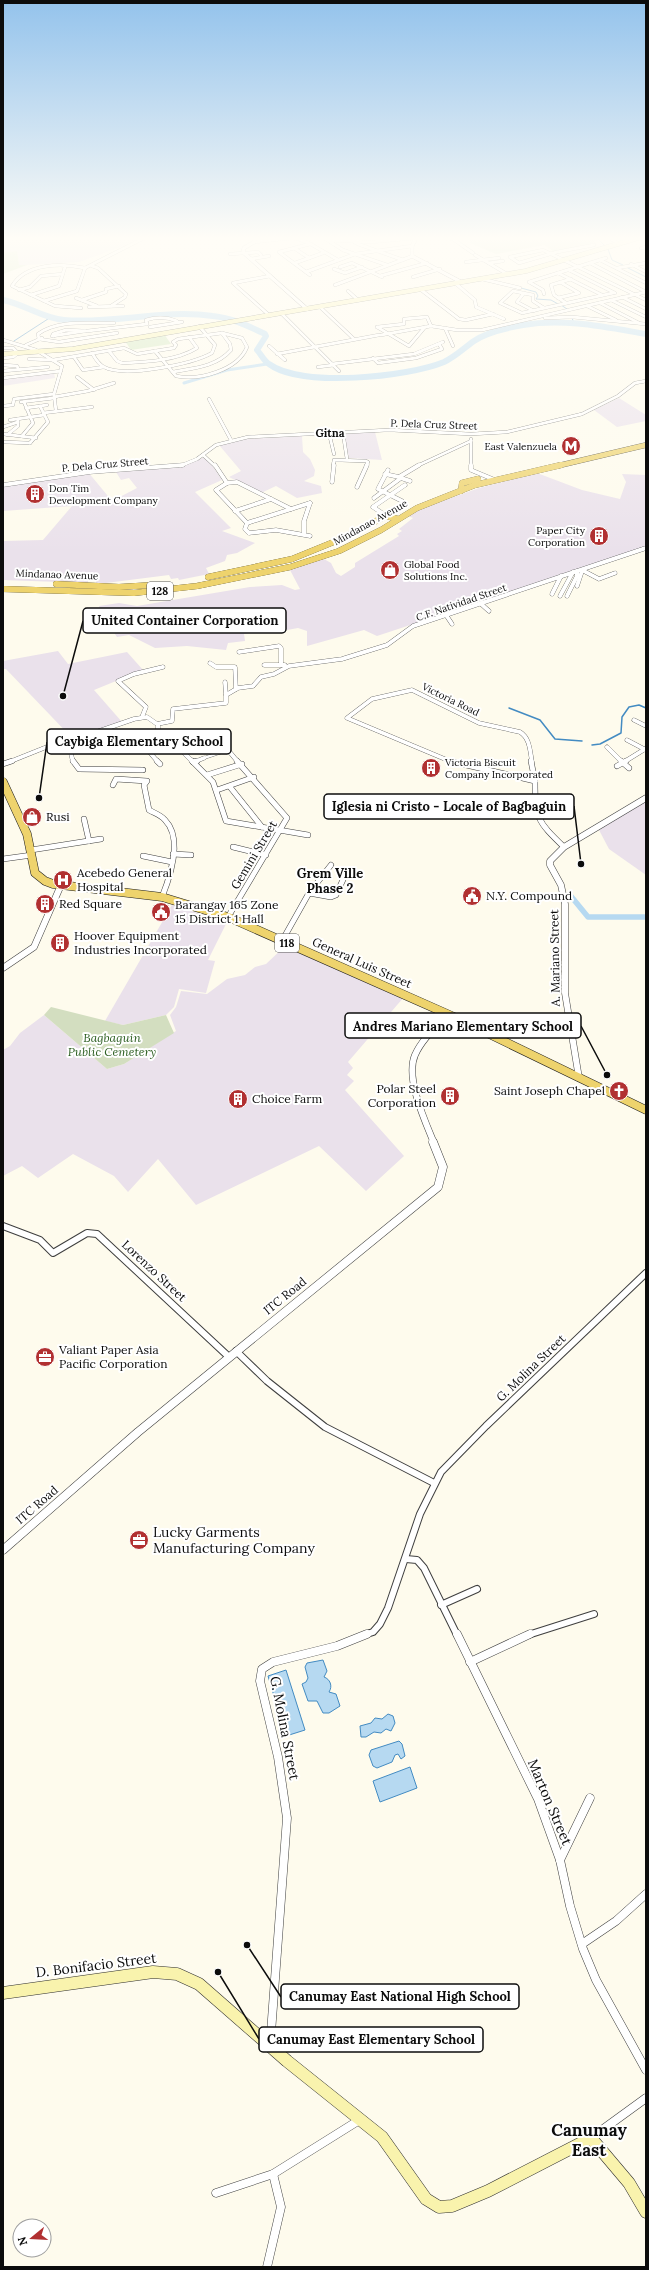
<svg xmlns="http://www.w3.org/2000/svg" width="649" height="2270" viewBox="0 0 649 2270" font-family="Lora,serif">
<rect width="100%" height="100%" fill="#fefbed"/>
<g fill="#eae1eb">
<path d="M3 236H145L121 247 79 262 27 265H19L17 251 3 253Z"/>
<path d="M54 373 55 378 3 386V379Z"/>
<path d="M619 398 646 415V421L617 427 594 410Z"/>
<path d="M375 432 382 460 349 458 344 434Z"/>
<path d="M302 436 303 452 310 459 315 470 314 476 304 481 321 486 322 493 297 498 276 486 261 493 229 477 241 471 219 445 242 439Z"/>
<path d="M204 457 209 460 222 480 195 492 231 528 222 531 255 543 237 553 227 555 225 561 206 568 209 574 179 580 178 578 171 579 169 575 98 584H96V580H88V583L3 580V541L43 540 72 506 3 511V485L88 472 112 501 137 488 129 478 121 480 116 472 193 462Z"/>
<path d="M537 473 582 490 620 499 626 482 622 474 646 475V547L377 636 364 630 307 646V631L298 628 287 630 284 627 244 634 245 641 228 643 226 650 187 646 155 648 129 635 117 637 102 615 99 606 119 603 137 606 250 587 282 585 295 590 300 589 290 570 324 559 331 563 336 573 341 576 355 567V563L399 536 397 534 402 531 399 529 413 518 408 516 420 509 479 488Z"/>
<path d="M58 651 68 664 127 652 143 670 94 690 122 722 73 739 6 669H3V661Z"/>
<path d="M646 800V875L609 849 599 830Z"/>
<path d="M172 905 227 922 208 960 215 961 206 993 179 989 174 1007 166 1015 123 1025 105 1021Z"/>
<path d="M284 947 404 997 348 1062 353 1068 347 1075 354 1081 345 1090 404 1156 366 1191 319 1146 196 1205 158 1159 128 1192 114 1176 73 1154 38 1178 22 1166 3 1176V1050L10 1046 20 1033 44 1015 107 1069 124 1064 176 1031 170 1015 176 1007 181 991 207 994 227 979 245 975 255 967 266 964Z"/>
</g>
<g fill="#cfe5ba">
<path d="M17 251 19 265H27L3 274V253Z"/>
<path d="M164 334 171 344 131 350 125 341Z"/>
</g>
<g fill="#d3dec0">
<path d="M471 236H593L596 242 554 252 545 245 496 254 470 243Z"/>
<path d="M51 1007 123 1025 166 1015 174 1033 124 1064 107 1069 44 1015Z"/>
</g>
<g fill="#b6d9f1" stroke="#438bc2">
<path d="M323 1660 327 1671 324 1677C330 1679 333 1686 329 1692L336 1694 340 1706 329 1713H323L317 1701H308L302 1684 306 1682 308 1678 305 1667 307 1663Z"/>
<path d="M286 1670 305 1730 286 1736 268 1676Z"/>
<path d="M388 1714 393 1716 395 1723 391 1731 386 1729 381 1733 374 1732 366 1737H361L360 1726 371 1723 375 1718 382 1719Z"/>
<path d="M399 1741 402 1744 405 1756 401 1759 398 1754 395 1755 392 1762 377 1768 373 1766 369 1755 371 1750Z"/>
<path d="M410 1767 417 1788 380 1802 373 1781Z"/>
</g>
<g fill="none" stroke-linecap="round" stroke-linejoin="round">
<g stroke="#438bc2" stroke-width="1">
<path d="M595 236 604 245"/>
<path d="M608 249 612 260 623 265"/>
<path d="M626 267 646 277"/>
<path d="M521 288 536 292 538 296 536 299 551 300 558 304"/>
<path d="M561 305 567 309"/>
<path d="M572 318 574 323"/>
<path d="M14 341 51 317"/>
</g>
<g stroke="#438bc2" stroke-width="1.5">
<path d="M509 708 540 720 555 739 582 741"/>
<path d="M592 745 600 744 621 733 622 717 629 707 639 705 646 708"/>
</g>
<path stroke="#b6d9f1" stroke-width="3" d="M184 383 227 370 267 364"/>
<path stroke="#b6d9f1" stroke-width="5.5" d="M570 895 588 917H646"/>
<path stroke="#b6d9f1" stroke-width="6" d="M3 300C24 304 42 318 64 320 114 324 163 309 213 316 232 318 248 326 265 334L266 336 257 350C261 354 264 361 269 364 301 388 408 377 444 362 455 357 464 348 474 341 487 332 506 328 523 325 564 318 605 327 646 334"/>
<g stroke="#3f3f3f" stroke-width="3">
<path id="pedestrian" d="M204 758 228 750"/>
</g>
<g stroke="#3f3f3f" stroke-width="3.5">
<g id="minor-far4">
<path d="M290 236 309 243 338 260"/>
<path d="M321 236 343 250 387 265"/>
<path d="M354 236V242L358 244 403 260"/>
<path d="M437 236 453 239 473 253"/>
<path d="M605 236 620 244"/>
<path d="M639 238 646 240"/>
<path d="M327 240 370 242 415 238"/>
<path d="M254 242 292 238"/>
<path d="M310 244 279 252 310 275"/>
<path d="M294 248 309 258"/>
<path d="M641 248 646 247"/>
<path d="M230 254 258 252 261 255"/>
<path d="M475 255 507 274"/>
<path d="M510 257 543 250 646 300"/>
<path d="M510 257 519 263 557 252 594 245"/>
<path d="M251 259 269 256"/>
<path d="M600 260 646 283"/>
<path d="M466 262 499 258"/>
<path d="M295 263 323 253"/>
<path d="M489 263 503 261"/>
<path d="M590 263 646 292"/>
<path d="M631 264 646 272"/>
<path d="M92 266 98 268 126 294 125 297 111 306"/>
<path d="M340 267 352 263 382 277"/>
<path d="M85 268 148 236"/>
<path d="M617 268 646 263"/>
<path d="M334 269 345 273 362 267"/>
<path d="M569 270 615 293"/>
<path d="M306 272 355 254 412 246"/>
<path d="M558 273 602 295"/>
<path d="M380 276 427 263"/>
<path d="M413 277 440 269"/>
<path d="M482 279 520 288"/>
<path d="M529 282 606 258"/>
<path d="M529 282 543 290 544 294"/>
<path d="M455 283 475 300 476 307 504 319"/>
<path d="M335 285 413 256"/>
<path d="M420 289 459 319 466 320 493 314"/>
<path d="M19 290 30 287 41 276 63 274"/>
<path d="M348 291 358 300"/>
<path d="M524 293 517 302 534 311"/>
<path d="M31 295 59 286 65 267"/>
<path d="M622 297 646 309"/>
<path d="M76 298 97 306"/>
<path d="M558 298 579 293 560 282"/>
<path d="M82 300 106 292V289L119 286"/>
<path d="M611 300 646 317"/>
<path d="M44 301 77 291 85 268"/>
<path d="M566 303 554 295 551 285 571 279"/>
<path d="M600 303 639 323"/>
<path d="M587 306 616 320"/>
<path d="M89 307 123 306"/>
<path d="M320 307 354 339"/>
<path d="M81 308 55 306 12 286C26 263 61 263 85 268"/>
<path d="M544 308 533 301V295L513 291 500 303 522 313 613 293"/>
<path d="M281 313 339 371"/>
<path d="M269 315 233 283 270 276"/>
<path d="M545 318 572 317 646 324"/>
<path d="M147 324 146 320C156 317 167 317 177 321"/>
<path d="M150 327 182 322"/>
<path d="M377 327 404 324V319L427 317 431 326"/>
<path d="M377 327 409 346 425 327"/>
<path d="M445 328 453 346"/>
<path d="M222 333 242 338 247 347C238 370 199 381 176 376L155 351 174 348 176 345 173 342 178 339Z"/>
<path d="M381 335 431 326 457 330H482L646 292"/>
<path d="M52 336 85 331"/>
<path d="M54 336 53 334 66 330 87 331 147 324"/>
<path d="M39 339 38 334C59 319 89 324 114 323"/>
<path d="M39 339 59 342 117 333"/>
<path d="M3 340 36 350 62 366 54 394 56 411"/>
<path d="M26 345 42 338"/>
<path d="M269 346 285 360"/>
<path d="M3 348H13L18 353 13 357 3 358"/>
<path d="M109 351 117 361 122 363C146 362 176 361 197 348L189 337"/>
<path d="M92 353C95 358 98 364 104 367 125 378 192 364 212 353L215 345 199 326"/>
<path d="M277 354 379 335"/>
<path d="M74 357 83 370 104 367"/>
<path d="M373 358 378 363 416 358 442 349 439 344"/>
<path d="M29 359 53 360 124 348 137 354 155 351"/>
<path d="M332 364 414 354 443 342"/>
<path d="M3 365 17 366 18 368"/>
<path d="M318 367 334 365"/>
<path d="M3 371 48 367"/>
<path d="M173 372C194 368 216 367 231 350L230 344 222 333"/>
<path d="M77 377 94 390"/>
<path d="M3 378 61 371"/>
<path d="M54 397 88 391 114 383"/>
<path d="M209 399 231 440"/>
<path d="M21 402 54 398"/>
<path d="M3 406 13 405 14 399 54 394"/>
<path d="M26 408 47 405"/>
<path d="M43 413 92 407"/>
<path d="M10 420 44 415"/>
<path d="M3 427 18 422"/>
<path d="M329 433 334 454"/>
<path d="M343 433 347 459"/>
<path d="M3 434 36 438"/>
<path d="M7 435 18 426V419"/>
<path d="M22 436 33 423 24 402"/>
<path d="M471 439V466"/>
<path d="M3 442 30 443"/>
<path d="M30 443 48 422 40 406"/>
<path d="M203 455 215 466"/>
<path d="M180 466 197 459 216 445 248 437 389 430 471 434 507 432 582 414 618 396 635 383 646 381"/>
<path d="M333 466 334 460 366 461 368 462 366 466"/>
<path d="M417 466 471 441"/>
</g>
</g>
<g stroke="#3f3f3f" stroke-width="4.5">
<g id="minor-far3">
<path d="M215 465 227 483"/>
<path d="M471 465V470L495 480"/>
<path d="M388 470 378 489 402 501"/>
<path d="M385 474 399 477"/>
<path d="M401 478 410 481"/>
<path d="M332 482 334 465"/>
<path d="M3 485 90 472 183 465"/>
<path d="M357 487 367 465"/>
<path d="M374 498 401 478 399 477 419 465"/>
<path d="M291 509 237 482 227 483 216 490 247 523 245 529 249 533 276 530 310 536"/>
<path d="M235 511 271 499"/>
<path d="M382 513 373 507 405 485"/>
<path d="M247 523 310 503"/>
<path d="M304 534V521L310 503"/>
<path d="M582 570 599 579 615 573"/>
<path d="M577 586 582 571"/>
<path d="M552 594 561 576"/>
<path d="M560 596 573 572"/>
<path d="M567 596 577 576V571"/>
<path d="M480 603 489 611"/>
<path d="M446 615 452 624"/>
<path d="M239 652 279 646 281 648V665"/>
<path d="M210 663 216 667H235L236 689"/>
<path d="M264 665H285"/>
<path d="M225 682 226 695"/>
<path d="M142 717 146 707 118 681 134 674 163 667"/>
<path d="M634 720 646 726"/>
<path d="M627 740 646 750"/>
<path d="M68 741 73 762"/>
<path d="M607 747 622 762"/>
<path d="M180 749 193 762"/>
<path d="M228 750 238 762"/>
<path d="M9 762 54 744 76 739 134 719 147 717 157 724 172 721 173 709 226 703V695L238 688 253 686 261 677 274 674 289 666 342 659 387 645 413 626 646 548"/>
<path d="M158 762 146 748 158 729V724"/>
<path d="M194 762 204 758"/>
<path d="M452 762 347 718 372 699 412 690 479 723 520 732C530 738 530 751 532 762"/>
<path d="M624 762 645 749"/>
</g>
</g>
<g stroke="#3f3f3f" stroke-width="6">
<g id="minor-far2">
<path d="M73 761 79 769 143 770"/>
<path d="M157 761 160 764"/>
<path d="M192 761 213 782 226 821 308 835"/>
<path d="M449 761 535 781"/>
<path d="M531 761 535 781"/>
<path d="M621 761 629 768"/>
<path d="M193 762 197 761"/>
<path d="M3 764 12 761"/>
<path d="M617 766 626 761"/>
<path d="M207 775 242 764"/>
<path d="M535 781C535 818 537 821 564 847"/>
<path d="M113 785 116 779 147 781 144 785 149 810C154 813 161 815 165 820 183 838 170 877 162 897"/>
<path d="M230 787 262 827"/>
<path d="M217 790 254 777"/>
<path d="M534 802 563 800"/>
<path d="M84 819 89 841"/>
<path d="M233 847 266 855"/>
<path d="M31 850 101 839"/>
<path d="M173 854 191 855"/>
<path d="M143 856 172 862"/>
<path d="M3 859 32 855"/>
<path d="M309 893 331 865"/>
<path d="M228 917 287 818 237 761"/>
<path d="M282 941 309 893 331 897 336 895 347 871"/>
</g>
</g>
<g stroke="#3f3f3f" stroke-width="8">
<g id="minor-far1">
<path d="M3 1226 40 1240 53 1253 87 1233 97 1234 229 1357"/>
<path d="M236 1351 267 1381 325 1427 434 1483"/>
<path d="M406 1559 417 1560 424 1568 457 1635"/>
<path d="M441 1605 477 1589"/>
<path d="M364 1635 373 1632 380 1624 388 1608 420 1514 441 1472 486 1426 646 1273"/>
<path d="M528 1635 594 1614"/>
</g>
</g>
<g stroke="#3f3f3f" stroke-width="9">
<g id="minor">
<path d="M457 1634 538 1799 560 1860 570 1906 583 1949 596 1980 646 2070"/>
<path d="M470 1662 530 1634"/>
<path d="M560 1860 590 1798"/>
<path d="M582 1944 616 1921 646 1894"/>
<path d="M270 2046 287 1818 278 1757 260 1681 262 1669 273 1662 337 1646 367 1634"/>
<path d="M591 2138 646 2098"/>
<path d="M216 2193 273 2174 361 2119"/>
<path d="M267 2267 281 2207 273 2174"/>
</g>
</g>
<g stroke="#3f3f3f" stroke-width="4">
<g id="tertiary-far2">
<path d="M256 236 254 242 244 248 243 252 307 309"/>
<path d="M417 236 412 246V256L461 282"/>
</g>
</g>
<g stroke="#3f3f3f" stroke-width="7">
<g id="tertiary-far1">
<path d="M3 968 34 947 61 885"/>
<path d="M579 1078 565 993V904L561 885 550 865V861L564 847 646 798"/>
<path d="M434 1143C425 1121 405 1078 415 1055 422 1039 437 1026 448 1014"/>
</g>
</g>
<g stroke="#3f3f3f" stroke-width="9">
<path id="tertiary" d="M3 1550 138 1432 438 1187 443 1167 433 1142"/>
</g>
<g stroke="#2e2e2e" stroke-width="5">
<path id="secondary-far1" d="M3 354 73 349 526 271 645 236"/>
</g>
<g stroke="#2e2e2e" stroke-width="13">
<path id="secondary" d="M3 1993 153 1972 177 1974 199 1984 287 2061 382 2137 426 2199 439 2207 452 2206 488 2191 591 2138 629 2183 646 2212"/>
</g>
<g stroke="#1d1d1d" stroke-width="5.5">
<path id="primary-far2" d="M557 466 646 445"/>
</g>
<g stroke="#1d1d1d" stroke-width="6">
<g id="primary-far1">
<path d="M461 491 462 483 478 479"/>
<path d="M208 577 292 559 341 539 386 516 398 519"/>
<path d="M56 584 119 587 153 585"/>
<path d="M3 589 134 593 197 586 290 567 339 551 381 530 417 508 475 485 561 465"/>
</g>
</g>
<g stroke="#1d1d1d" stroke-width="9">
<path id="primary" d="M3 782 27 834 35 873 45 881 53 884 162 897 228 917 452 1016 646 1110"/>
</g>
<use href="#pedestrian" stroke="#fff" stroke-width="2.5"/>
<use href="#minor-far4" stroke="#fff" stroke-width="3"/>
<use href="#minor-far3" stroke="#fff" stroke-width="4"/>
<use href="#minor-far2" stroke="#fff" stroke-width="5"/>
<use href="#minor-far1" stroke="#fff" stroke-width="6"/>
<use href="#minor" stroke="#fff" stroke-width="8"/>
<use href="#tertiary-far2" stroke="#fff" stroke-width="3.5"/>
<use href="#tertiary-far1" stroke="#fff" stroke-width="6"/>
<use href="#tertiary" stroke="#fff" stroke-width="8"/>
<use href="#secondary-far1" stroke="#f9f3ad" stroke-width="4.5"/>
<use href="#secondary" stroke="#f9f3ad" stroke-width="12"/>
<use href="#primary-far2" stroke="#eed36d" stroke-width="5"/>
<use href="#primary-far1" stroke="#eed36d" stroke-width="6"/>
<use href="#primary" stroke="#eed36d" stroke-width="8"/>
</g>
<linearGradient id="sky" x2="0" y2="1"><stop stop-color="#94c3ec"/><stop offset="0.43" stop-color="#fffdf7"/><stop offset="1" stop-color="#fffdf7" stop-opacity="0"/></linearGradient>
<rect width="649" height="554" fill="url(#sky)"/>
<defs>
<g id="metro-disc" transform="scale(1)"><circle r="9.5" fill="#b13031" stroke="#fff"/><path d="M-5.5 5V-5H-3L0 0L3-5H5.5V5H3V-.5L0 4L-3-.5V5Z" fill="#fff"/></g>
<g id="building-disc" transform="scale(1)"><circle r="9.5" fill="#b13031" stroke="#fff"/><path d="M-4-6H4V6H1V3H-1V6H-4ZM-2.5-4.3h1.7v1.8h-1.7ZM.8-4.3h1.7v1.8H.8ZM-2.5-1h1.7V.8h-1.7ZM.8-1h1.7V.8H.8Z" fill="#fff"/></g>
<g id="shop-disc" transform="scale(1)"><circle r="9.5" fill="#b13031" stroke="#fff"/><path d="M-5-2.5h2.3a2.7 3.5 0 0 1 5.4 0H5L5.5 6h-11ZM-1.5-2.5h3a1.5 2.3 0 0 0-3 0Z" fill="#fff"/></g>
<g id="hospital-disc" transform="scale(1)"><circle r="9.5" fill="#b13031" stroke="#fff"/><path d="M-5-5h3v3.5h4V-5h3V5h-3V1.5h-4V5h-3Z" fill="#fff"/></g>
<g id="civic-disc" transform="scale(1)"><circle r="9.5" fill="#b13031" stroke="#fff"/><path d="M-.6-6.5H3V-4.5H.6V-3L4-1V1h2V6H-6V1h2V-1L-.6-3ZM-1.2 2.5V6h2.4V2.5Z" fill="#fff"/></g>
<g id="church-disc" transform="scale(1)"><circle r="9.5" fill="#b13031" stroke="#fff"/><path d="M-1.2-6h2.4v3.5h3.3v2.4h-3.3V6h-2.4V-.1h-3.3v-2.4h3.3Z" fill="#fff"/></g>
<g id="office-disc" transform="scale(1)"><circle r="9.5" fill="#b13031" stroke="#fff"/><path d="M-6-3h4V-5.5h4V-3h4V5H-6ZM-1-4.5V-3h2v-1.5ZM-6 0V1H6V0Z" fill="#fff"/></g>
</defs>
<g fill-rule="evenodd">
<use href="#metro-disc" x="571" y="446"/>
<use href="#building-disc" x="35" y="494"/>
<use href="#building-disc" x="599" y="536"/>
<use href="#shop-disc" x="390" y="570"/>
<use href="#building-disc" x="431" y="768"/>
<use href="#shop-disc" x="32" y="817"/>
<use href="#hospital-disc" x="63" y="880"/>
<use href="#civic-disc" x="472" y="896"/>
<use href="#building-disc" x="45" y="904"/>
<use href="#civic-disc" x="161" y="912"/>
<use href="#building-disc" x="60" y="943"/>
<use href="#church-disc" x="619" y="1091"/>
<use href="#building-disc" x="450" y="1096"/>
<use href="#building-disc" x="238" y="1099"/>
<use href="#office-disc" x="45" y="1357"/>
<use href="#office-disc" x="139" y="1540"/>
</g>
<g text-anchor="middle" stroke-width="4" stroke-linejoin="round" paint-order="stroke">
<g font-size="10" fill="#0c0c0c" stroke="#fff">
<text transform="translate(434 424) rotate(2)" y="4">P. Dela Cruz Street</text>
<text transform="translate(105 464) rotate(-5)" y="4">P. Dela Cruz Street</text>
<text transform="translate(370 522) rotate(-29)" y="4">Mindanao Avenue</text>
<text transform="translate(57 574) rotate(2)" y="4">Mindanao Avenue</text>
<text transform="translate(461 602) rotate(-19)" y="4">C.F. Natividad Street</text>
<text transform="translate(451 699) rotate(26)" y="4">Victoria Road</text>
</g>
<g font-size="10" fill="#0c0c0c" stroke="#fff" text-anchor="start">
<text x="557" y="450" text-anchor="end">East Valenzuela</text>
<text x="49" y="492">Don Tim<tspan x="49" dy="12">Development Company</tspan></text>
<text x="585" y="534" text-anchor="end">Paper City<tspan x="585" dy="12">Corporation</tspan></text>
<text x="404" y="568">Global Food<tspan x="404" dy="12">Solutions Inc.</tspan></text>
<text x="445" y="766">Victoria Biscuit<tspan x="445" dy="12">Company Incorporated</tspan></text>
</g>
<g font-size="11" font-weight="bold" fill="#0c0c0c" stroke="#fff">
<text x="330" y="437">Gitna</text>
</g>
<g fill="#fff" stroke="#555" stroke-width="1">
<rect x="147" y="582" width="26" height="18" rx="3"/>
<rect x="275" y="934" width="24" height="18" rx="3"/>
</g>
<g font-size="11" font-weight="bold" fill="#0c0c0c">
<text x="160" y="595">128</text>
<text x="287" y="947">118</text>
</g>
<g font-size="12" fill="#0c0c0c" stroke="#fff" text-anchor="start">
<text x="46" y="821">Rusi</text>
<text x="77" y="877">Acebedo General<tspan x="77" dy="14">Hospital</tspan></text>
<text x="486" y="900">N.Y. Compound</text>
<text x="59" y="908">Red Square</text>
<text x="175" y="909">Barangay 165 Zone<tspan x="175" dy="14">15 District 1 Hall</tspan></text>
<text x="74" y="940">Hoover Equipment<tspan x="74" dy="14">Industries Incorporated</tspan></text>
<text x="436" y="1093" text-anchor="end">Polar Steel<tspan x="436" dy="14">Corporation</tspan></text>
<text x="605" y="1095" text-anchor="end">Saint Joseph Chapel</text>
<text x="252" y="1103">Choice Farm</text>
<text x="59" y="1354">Valiant Paper Asia<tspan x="59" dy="14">Pacific Corporation</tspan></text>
</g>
<g font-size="12" fill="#0c0c0c" stroke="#fff">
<text transform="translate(254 855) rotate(-59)" y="4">Gemini Street</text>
<text transform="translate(555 958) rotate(-91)" y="4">A. Mariano Street</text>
<text transform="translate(362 963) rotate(24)" y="4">General Luis Street</text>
<text transform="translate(154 1271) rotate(43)" y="4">Lorenzo Street</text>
<text transform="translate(285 1296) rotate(-39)" y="4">ITC Road</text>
<text transform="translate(531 1368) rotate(-44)" y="4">G. Molina Street</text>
<text transform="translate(37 1505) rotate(-41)" y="4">ITC Road</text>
</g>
<g font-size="12" font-style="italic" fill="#2d5f22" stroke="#fff">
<text x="112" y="1042">Bagbaguin<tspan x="112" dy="14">Public Cemetery</tspan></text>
</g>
<g font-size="13" font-weight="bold" fill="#0c0c0c" stroke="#fff">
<text x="330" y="878">Grem Ville<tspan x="330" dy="15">Phase 2</tspan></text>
</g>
<g font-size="14" fill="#0c0c0c" stroke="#fff" text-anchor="start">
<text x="153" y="1537">Lucky Garments<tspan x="153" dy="16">Manufacturing Company</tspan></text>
</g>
<g font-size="14" fill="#0c0c0c" stroke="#fff">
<text transform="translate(285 1728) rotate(79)" y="5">G. Molina Street</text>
<text transform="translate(550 1802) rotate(67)" y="5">Marton Street</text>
<text transform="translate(96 1965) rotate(-7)" y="5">D. Bonifacio Street</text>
</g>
<g font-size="17" font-weight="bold" fill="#0c0c0c" stroke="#fff">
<text x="589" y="2136">Canumay<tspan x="589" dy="20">East</tspan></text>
</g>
</g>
<path fill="none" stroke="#0c0c0c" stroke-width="1.5" d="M63 696L83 621M39 798L47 742M581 864L574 806M607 1075L581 1026M247 1945L281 1997M218 1972L259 2039"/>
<g fill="#0c0c0c" stroke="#fff" stroke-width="1.5">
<circle cx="63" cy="696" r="4"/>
<circle cx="39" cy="798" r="4"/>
<circle cx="581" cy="864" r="4"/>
<circle cx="607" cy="1075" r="4"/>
<circle cx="247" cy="1945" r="4"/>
<circle cx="218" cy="1972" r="4"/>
</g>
<g fill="#fff" stroke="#0c0c0c" stroke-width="1.5">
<rect x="83" y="608" width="203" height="25" rx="4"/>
<rect x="47" y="729" width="184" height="25" rx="4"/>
<rect x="324" y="794" width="250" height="25" rx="4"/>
<rect x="345" y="1013" width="236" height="25" rx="4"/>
<rect x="281" y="1984" width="238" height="25" rx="4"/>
<rect x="259" y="2027" width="224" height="25" rx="4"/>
</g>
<g font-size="13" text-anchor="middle" font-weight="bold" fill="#0c0c0c">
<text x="185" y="625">United Container Corporation</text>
<text x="139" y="746">Caybiga Elementary School</text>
<text x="449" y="811">Iglesia ni Cristo - Locale of Bagbaguin</text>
<text x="463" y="1031">Andres Mariano Elementary School</text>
<text x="400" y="2001">Canumay East National High School</text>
<text x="371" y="2044">Canumay East Elementary School</text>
</g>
<rect width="649" height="2270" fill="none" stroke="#0c0c0c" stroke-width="8"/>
<g transform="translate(32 2238) rotate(252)"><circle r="19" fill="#ffffff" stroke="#9e9e9e"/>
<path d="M0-3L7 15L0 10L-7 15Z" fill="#b13031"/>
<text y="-6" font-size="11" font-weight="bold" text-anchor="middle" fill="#0c0c0c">N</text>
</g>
</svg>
